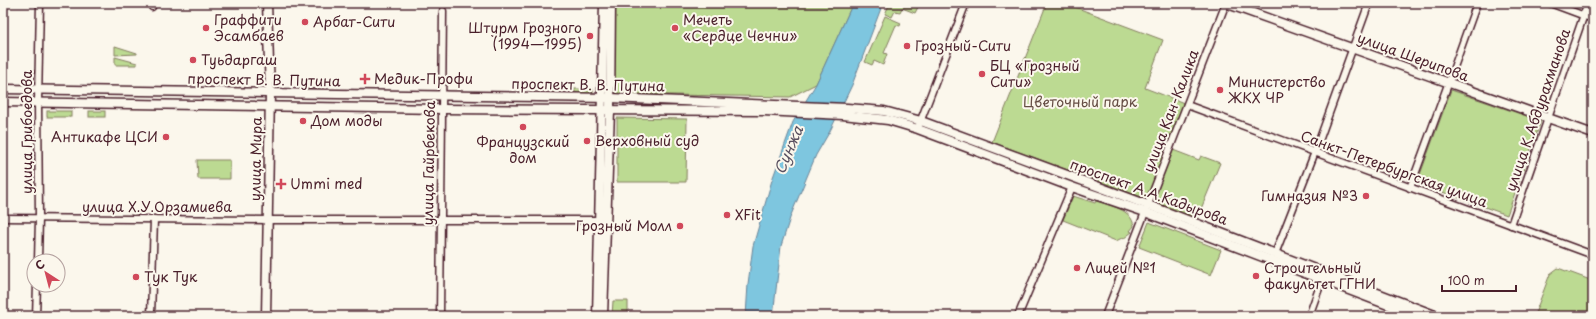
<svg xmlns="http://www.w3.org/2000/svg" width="1596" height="319" viewBox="0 0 1596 319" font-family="'Playpen Sans',sans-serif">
<rect width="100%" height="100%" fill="#fbf7ec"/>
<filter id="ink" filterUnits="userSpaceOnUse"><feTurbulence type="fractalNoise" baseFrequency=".025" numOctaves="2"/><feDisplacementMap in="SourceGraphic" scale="8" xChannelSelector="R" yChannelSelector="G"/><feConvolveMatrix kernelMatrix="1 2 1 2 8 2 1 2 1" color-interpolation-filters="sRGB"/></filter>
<g filter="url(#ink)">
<g fill="#bcda92" stroke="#837c5e">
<path d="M615 3H853L816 84 790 97 615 94 613 87Z"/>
<path d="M890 3H909L918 7 915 13 902 8 900 12 895 11 892 17 885 14Z"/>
<path d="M1047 3H1064L1163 40 1145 88 1184 103 1147 199 992 142Z"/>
<path d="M885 16 901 23 900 26 896 25 884 53 887 54 883 65 874 61 872 65 865 62Z"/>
<path d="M115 46 137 53V54L115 55Z"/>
<path d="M115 57 137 63V65H115Z"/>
<path d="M553 89H593V93H576L574 90H559L553 93Z"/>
<path d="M1451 90 1541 121 1507 215 1417 183Z"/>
<rect x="47" y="111" width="24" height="6"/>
<rect x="89" y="111" width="16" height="6"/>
<path d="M617 118 687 119 686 182H617Z"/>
<path d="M1173 150 1199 160 1201 156 1220 163 1196 221 1152 204Z"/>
<path d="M197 160H230V179H198Z"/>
<path d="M1073 196 1095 203 1096 201C1112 206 1131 209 1134 226L1130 231 1132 232 1123 239 1122 238 1116 241 1063 220Z"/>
<path d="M1149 222 1221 250 1211 275 1139 247Z"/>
<path d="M1558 268 1593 281V316H1534L1550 274Z"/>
<path d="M613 301H628V316H612Z"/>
</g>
<path fill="#7ec6df" stroke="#698397" d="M853 3H883L852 85 830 131 816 155 791 215 781 246 773 316H746L748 284 753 246 772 180 793 122 816 84Z"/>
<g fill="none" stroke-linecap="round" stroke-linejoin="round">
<g stroke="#4a1f2b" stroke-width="9">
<g id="minor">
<path d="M151 3 152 7"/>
<path d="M1550 3 1593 19"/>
<path d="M1448 84 1477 3"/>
<path d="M1187 105 1593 255"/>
<path d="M919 125 966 3"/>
<path d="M1410 188 1447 87"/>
<path d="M3 218 267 220H599"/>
<path d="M1511 225 1588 3"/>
<path d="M1275 254 1315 152 1369 3"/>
<path d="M38 261 39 218 38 102 40 3"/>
<path d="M36 316 37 285"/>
<path d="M151 316 154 219"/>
<path d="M440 316 443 11"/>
<path d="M1018 316 1072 187"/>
<path d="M1105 316 1226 3"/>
<path d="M1309 316 1322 280"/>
</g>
</g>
<g stroke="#4a1f2b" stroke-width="11">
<g id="major">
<path d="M1225 3 1593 134"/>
<path d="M3 89 610 98 847 108 884 111 921 121 1156 208 1437 316"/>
<path d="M3 102 442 109 764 111 843 115 888 120 918 129 1072 187 1145 212 1417 316"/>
<path d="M266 316 270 93 267 3"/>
<path d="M597 316 604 3"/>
<path d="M603 316 610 110 611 3"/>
</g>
</g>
<use href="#minor" stroke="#fbf7ec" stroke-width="6"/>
<use href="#major" stroke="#fbf7ec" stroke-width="8"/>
</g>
</g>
<g fill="#d1495b" stroke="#fbf7ec" stroke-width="1.5">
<circle cx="305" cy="22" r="4"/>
<circle cx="206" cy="28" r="4"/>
<circle cx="675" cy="28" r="4"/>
<circle cx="590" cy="36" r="4"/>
<circle cx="907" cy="46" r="4"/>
<circle cx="193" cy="60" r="4"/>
<circle cx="982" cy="74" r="4"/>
<path d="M363 73h4v4h4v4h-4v4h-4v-4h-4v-4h4z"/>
<circle cx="1220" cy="90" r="4"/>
<circle cx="303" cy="121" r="4"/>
<circle cx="523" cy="127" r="4"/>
<circle cx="166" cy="137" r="4"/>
<circle cx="587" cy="141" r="4"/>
<path d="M279 178h4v4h4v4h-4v4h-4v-4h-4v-4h4z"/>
<circle cx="1366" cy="196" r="4"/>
<circle cx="727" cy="215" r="4"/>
<circle cx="680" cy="226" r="4"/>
<circle cx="1077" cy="268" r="4"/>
<circle cx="1256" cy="276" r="4"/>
<circle cx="136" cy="277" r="4"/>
</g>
<g text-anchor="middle" stroke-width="4" stroke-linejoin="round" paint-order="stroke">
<g font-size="14" fill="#4a1f2b" stroke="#fbf7ec" text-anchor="start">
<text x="214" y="25">Граффити<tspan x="214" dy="16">Эсамбаев</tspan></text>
<text x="683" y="25">Мечеть<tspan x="683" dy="16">«Сердце Чечни»</tspan></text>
<text x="313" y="27">Арбат-Сити</text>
<text x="582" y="33" text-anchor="end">Штурм Грозного<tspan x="582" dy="16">(1994—1995)</tspan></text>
<text x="915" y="51">Грозный-Сити</text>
<text x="201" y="65">Туьдаргаш</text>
<text x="990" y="71">БЦ «Грозный<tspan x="990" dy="16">Сити»</tspan></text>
<text x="374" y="84">Медик-Профи</text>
<text x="1228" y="87">Министерство<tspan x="1228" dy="16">ЖКХ ЧР</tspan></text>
<text x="311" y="126">Дом моды</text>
<text x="158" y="142" text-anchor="end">Антикафе ЦСИ</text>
<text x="595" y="146">Верховный суд</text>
<text x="523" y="147" text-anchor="middle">Французский<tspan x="523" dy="16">дом</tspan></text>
<text x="290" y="189">Ummi med</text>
<text x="1358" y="201" text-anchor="end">Гимназия №3</text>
<text x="735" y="220">XFit</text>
<text x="672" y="231" text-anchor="end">Грозный Молл</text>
<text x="1085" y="273">Лицей №1</text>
<text x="1264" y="273">Строительный<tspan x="1264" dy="16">факультет ГГНИ</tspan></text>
<text x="144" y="282">Тук Тук</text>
</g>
<g font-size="14" fill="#4a1f2b" stroke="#fbf7ec">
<text transform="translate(1413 57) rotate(20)" y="5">улица Шерипова</text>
<text transform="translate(264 80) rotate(1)" y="5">проспект В. В. Путина</text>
<text transform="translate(588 85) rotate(1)" y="5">проспект В. В. Путина</text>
<text transform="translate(1538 110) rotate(-71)" y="5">улица К.Абдурахманова</text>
<text transform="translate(1171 111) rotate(-69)" y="5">улица Кан-Калика</text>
<text transform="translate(27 132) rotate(-90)" y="5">улица Грибоедова</text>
<text transform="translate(256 159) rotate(-89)" y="5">улица Мира</text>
<text transform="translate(429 163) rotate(-89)" y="5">улица Гайрбекова</text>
<text transform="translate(1394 169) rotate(20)" y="5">Санкт-Петербургская улица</text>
<text transform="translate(1149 192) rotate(20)" y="5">проспект А.А.Кадырова</text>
<text x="157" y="212">улица Х.У.Орзамиева</text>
</g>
<g font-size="14" fill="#664e45" stroke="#fbf7ec">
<text x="1080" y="107">Цветочный парк</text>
</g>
<g font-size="15" font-style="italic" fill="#5a5161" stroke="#fbf7ec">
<text transform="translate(789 150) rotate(-67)" y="5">Сунжа</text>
</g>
</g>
<rect width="1596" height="319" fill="none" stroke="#fbf7ec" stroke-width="16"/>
<rect x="8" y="8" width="1580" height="303" fill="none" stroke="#4a1f2b" stroke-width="1.5" filter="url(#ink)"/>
<g transform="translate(46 273) rotate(324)"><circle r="19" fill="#fbf7ec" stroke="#b4a19f"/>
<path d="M0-3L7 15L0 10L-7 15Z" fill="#d1495b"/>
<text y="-6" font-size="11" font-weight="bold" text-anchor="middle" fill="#4a1f2b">С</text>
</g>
<path d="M1442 285v6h74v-6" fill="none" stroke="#4a1f2b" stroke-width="2"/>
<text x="1448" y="285" font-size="12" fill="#4a1f2b" stroke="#fbf7ec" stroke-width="3" paint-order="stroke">100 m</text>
</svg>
